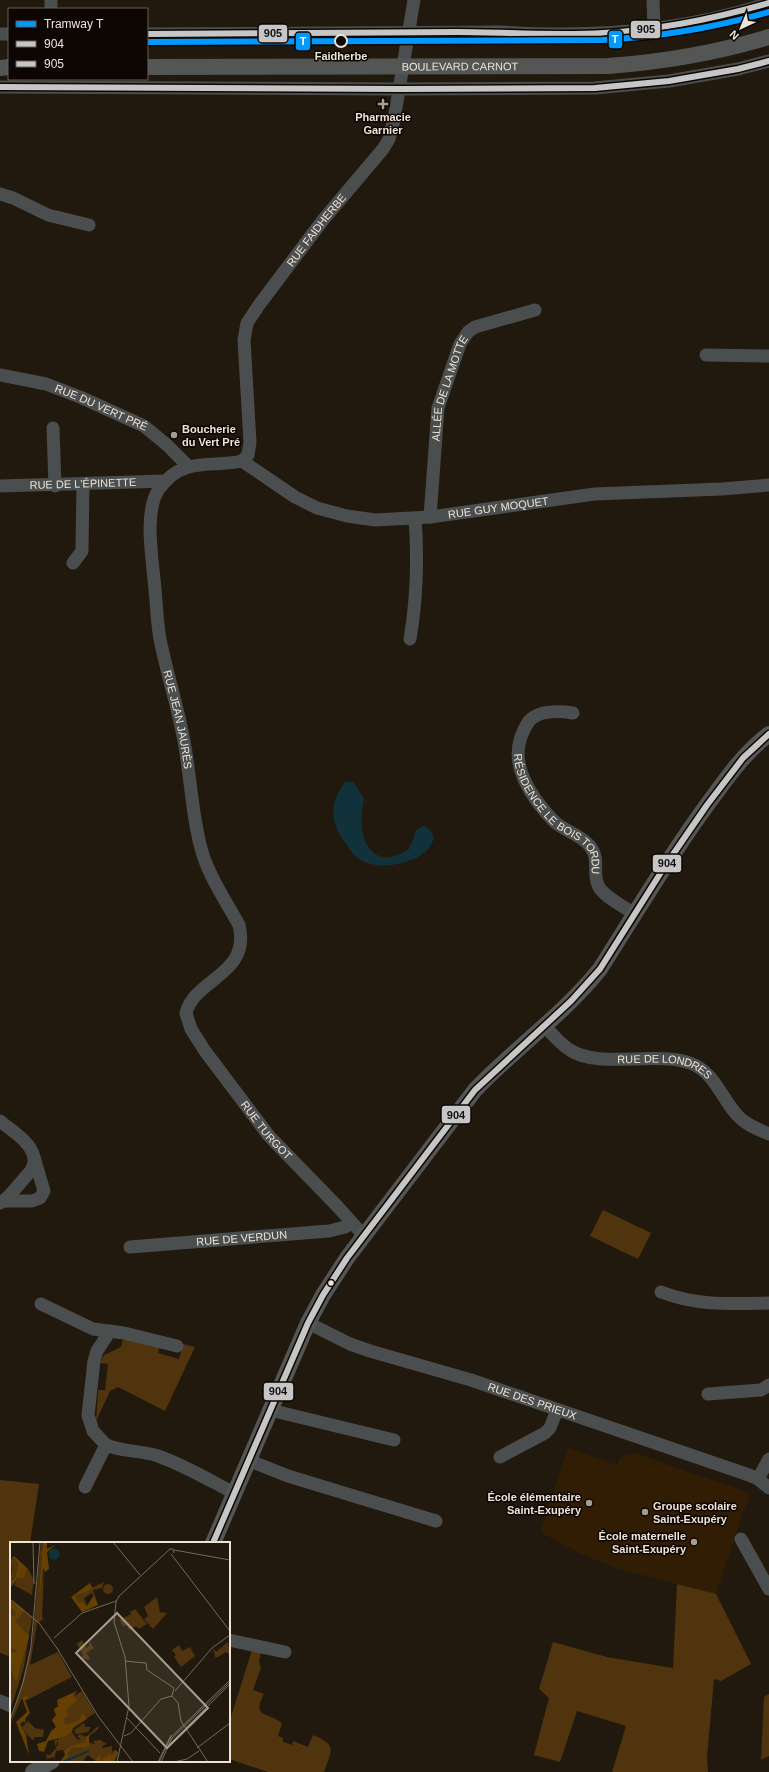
<svg xmlns="http://www.w3.org/2000/svg" width="769" height="1772" viewBox="0 0 769 1772" font-family="Helvetica,sans-serif">
<rect width="100%" height="100%" fill="#21190d"/>
<path fill="#301d03" d="M568 1448 617 1465 619 1459 625 1456 626 1453 631 1455 635 1453 750 1493 716 1594 618 1569 579 1553 540 1532Z"/>
<g fill="#4f340e">
<path d="M603 1210 651 1233 638 1259 590 1236Z"/>
<path d="M123 1339 160 1345 158 1353 179 1359 183 1344 195 1347 165 1411 118 1387 110 1391 96 1421 98 1390H105L108 1364 100 1363 104 1355 121 1347Z"/>
<path d="M0 1480 39 1484 30 1543H11V1657L0 1653Z"/>
<path d="M677 1584 716 1594 751 1664 721 1681 714 1679 707 1757 708 1772H612L626 1726 577 1711 560 1762 534 1755 549 1698 539 1689 553 1642 607 1657 673 1668Z"/>
<path d="M252 1650 261 1653 259 1661 261 1668 253 1690 264 1694C251 1718 269 1712 282 1723L278 1736 283 1738V1742L292 1745 293 1741 308 1747 313 1735C338 1745 331 1751 324 1772H268L229 1759V1723Z"/>
<path d="M769 1694V1756L761 1760 764 1697Z"/>
</g>
<path fill="#11323b" d="M345 782H353L364 798C362 810 360 823 363 835 367 850 377 861 394 856 398 855 404 853 408 850 412 845 414 836 416 830L424 826 431 831 434 838C430 850 422 856 411 860 394 867 370 869 355 856 352 853 349 847 346 844 337 832 331 819 334 804 335 797 341 788 345 782Z"/>
<g fill="none" stroke-linecap="round" stroke-linejoin="round">
<g stroke="#4b4e4e" stroke-width="13">
<path d="M51 0V9"/>
<path d="M653 0 654 29"/>
<path d="M0 34H9"/>
<path d="M147 34 500 32C591 38 682 32 769 3"/>
<path d="M0 87 400 89 595 88 669 81 738 69 769 61"/>
<path d="M0 194 13 198 48 215 89 225"/>
<path d="M706 355 769 356"/>
<path id="s1" d="M0 375 46 384 80 397 144 426 167 445 188 466"/>
<path d="M53 428 55 486"/>
<path id="s2" d="M242 461C210 468 182 456 159 489 143 512 153 562 155 590 157 608 157 627 161 644 168 677 178 708 184 741 191 778 192 820 203 855 211 880 227 903 239 925 251 975 195 978 186 1013L191 1029 205 1051 269 1136 338 1207 364 1236"/>
<path id="s3" d="M242 461 295 497 317 508 347 516 375 520 430 517 595 494 722 489 769 485"/>
<path id="s4" d="M242 461 248 455 250 442 244 340 247 323 259 305 323 220 383 149 389 139 394 120 414 0"/>
<path id="s5" d="M0 486 166 481"/>
<path id="s6" d="M430 517 438 408 460 344 468 332 475 327 535 310"/>
<path d="M73 563 82 551 83 484"/>
<path d="M410 639C417 598 418 559 415 518"/>
<path id="s7" d="M573 713C560 711 539 710 529 721 510 749 518 774 536 800 542 808 548 816 556 823 566 831 580 835 589 845 601 859 592 871 598 885 602 896 625 907 634 914"/>
<path id="s8" d="M544 1025C552 1034 560 1044 570 1050 598 1069 657 1051 690 1063 715 1072 721 1098 738 1116 746 1125 758 1129 769 1134"/>
<path d="M0 1121C12 1131 40 1147 33 1166 31 1172 26 1176 22 1181 15 1189 9 1198 0 1203"/>
<path d="M4 1201H32L40 1198 44 1191 34 1157"/>
<path id="s9" d="M130 1247 329 1231 345 1227 351 1222"/>
<path d="M661 1292C697 1306 731 1304 769 1303"/>
<path d="M41 1304 93 1329 124 1333 177 1346"/>
<path id="s10" d="M308 1323 350 1344 370 1351 471 1380 749 1475 758 1479 769 1488"/>
<path d="M708 1394 761 1390 769 1385"/>
<path d="M270 1410 394 1440"/>
<path d="M106 1445C122 1452 141 1450 158 1456 184 1465 209 1480 234 1493"/>
<path d="M500 1457 545 1433 550 1428 557 1410"/>
<path d="M248 1460 288 1476 436 1521"/>
<path d="M758 1479 769 1459"/>
<path d="M85 1487 106 1445 93 1431 88 1415 94 1361 97 1351 110 1331"/>
<path d="M741 1539 769 1589"/>
<path d="M229 1640 285 1652"/>
<path d="M0 1701 11 1706"/>
</g>
<g stroke="#535654" stroke-width="16">
<path id="s11" d="M147 67 608 66C663 62 716 53 769 37"/>
<path d="M0 68 9 67"/>
<path d="M213 1543 308 1323 323 1295 347 1258 475 1090C515 1048 564 1014 600 969 635 914 668 858 707 805 726 779 743 754 769 734"/>
<path d="M33 1772 52 1761"/>
</g>
<g stroke="#0d0602" stroke-width="9">
<path id="bus-1" d="M213 1543 308 1323 323 1295 347 1258 475 1090 571 1001 600 969 665 866 707 805 743 758 769 734"/>
</g>
<g stroke="#0d0602" stroke-width="9">
<g id="bus-2">
<path d="M147 34C251 33 354 33 458 32 506 32 554 36 603 33 660 30 714 19 769 3"/>
<path d="M0 87 400 89 595 88 669 81 738 69 769 61"/>
</g>
</g>
<use href="#bus-1" stroke="#c6c6c6" stroke-width="6"/>
<use href="#bus-2" stroke="#c6c6c6" stroke-width="6"/>
<g stroke="#0d0602" stroke-width="9">
<path id="tram-1" d="M147 42 602 40C659 37 714 28 769 12"/>
</g>
<use href="#tram-1" stroke="#09f" stroke-width="6"/>
</g>
<circle fill="#0d0602" stroke="#eee3d7" stroke-width="2" cx="341" cy="41" r="6"/>
<g fill="#a69c90" stroke="#0d0602" stroke-width="1.5">
<path d="M381 98h4v4h4v4h-4v4h-4v-4h-4v-4h4z"/>
<circle cx="174" cy="435" r="4"/>
<circle cx="589" cy="1503" r="4"/>
<circle cx="645" cy="1512" r="4"/>
<circle cx="694" cy="1542" r="4"/>
</g>
<circle fill="#eee3d7" stroke="#0d0602" stroke-width="1.5" cx="331" cy="1283" r="3.5"/>
<g text-anchor="middle" stroke-width="3" stroke-linejoin="round" paint-order="stroke">
<g font-size="11" font-weight="bold" fill="#eee3d7" stroke="#0d0602">
<text x="341" y="60">Faidherbe</text>
</g>
<g font-size="11" fill="#eee3d7" stroke="#0d0602">
<text dy="4" stroke="none"><textPath href="#s11" startOffset="313">BOULEVARD CARNOT</textPath></text>
<text dy="4" stroke="none"><textPath href="#s4" startOffset="257">RUE FAIDHERBE</textPath></text>
<text dy="4" stroke="none"><textPath href="#s6" startOffset="131">ALLÉE DE LA MOTTE</textPath></text>
<text dy="4" stroke="none"><textPath href="#s1" startOffset="107">RUE DU VERT PRÉ</textPath></text>
<text dy="4" stroke="none"><textPath href="#s5" startOffset="83">RUE DE L'ÉPINETTE</textPath></text>
<text dy="4" stroke="none"><textPath href="#s3" startOffset="272">RUE GUY MOQUET</textPath></text>
<text dy="4" stroke="none"><textPath href="#s2" startOffset="326">RUE JEAN JAURÈS</textPath></text>
<text dy="4" stroke="none"><textPath href="#s7" startOffset="157">RÉSIDENCE LE BOIS TORDU</textPath></text>
<text dy="4" stroke="none"><textPath href="#s8" startOffset="134">RUE DE LONDRES</textPath></text>
<text dy="4" stroke="none"><textPath href="#s2" startOffset="795">RUE TURGOT</textPath></text>
<text dy="4" stroke="none"><textPath href="#s9" startOffset="112">RUE DE VERDUN</textPath></text>
<text dy="4" stroke="none"><textPath href="#s10" startOffset="238">RUE DES PRIEUX</textPath></text>
</g>
<g font-size="11" font-weight="bold" fill="#eee3d7" stroke="#0d0602" text-anchor="start">
<text x="383" y="121" text-anchor="middle">Pharmacie<tspan x="383" dy="13">Garnier</tspan></text>
<text x="182" y="433">Boucherie<tspan x="182" dy="13">du Vert Pré</tspan></text>
<text x="581" y="1501" text-anchor="end">École élémentaire<tspan x="581" dy="13">Saint-Exupéry</tspan></text>
<text x="653" y="1510">Groupe scolaire<tspan x="653" dy="13">Saint-Exupéry</tspan></text>
<text x="686" y="1540" text-anchor="end">École maternelle<tspan x="686" dy="13">Saint-Exupéry</tspan></text>
</g>
</g>
<g transform="translate(10 1542)">
<rect width="220" height="220" fill="#21190d"/>
<path d="M31 0H33L29 45 31 48 34 26 32 76 34 77 27 81 20 123 48 110 62 135 19 157 16 149V155L12 156 0 183 22 104ZM3 16 8 22 5 36 0 39 2 27 0 18ZM18 27 24 38 22 53 4 43 9 34 13 37ZM94 40 92 46 83 48 88 63 82 51 74 56 77 64 72 59 69 62 65 54ZM93 47a5 5 0 1 1 10 0a5 5 0 1 1-10 0ZM147 55 150 70 157 71 143 87 134 77 138 74 134 65ZM0 58 22 75 14 125 0 169ZM125 67 137 82 129 87 126 84 120 88 116 83 113 85 110 78 121 72 120 70ZM72 98 76 106 79 104V99L84 106 76 111 80 116 78 118 72 116 73 113 67 102 62 105ZM218 100 220 113 216 110 208 115H205L203 106 206 110ZM169 103 172 109 180 105 185 114 171 125 164 115 166 113 162 108ZM72 149 85 171 51 193 42 178 46 173 44 167ZM18 179 25 186 34 188 33 195H25L23 198 16 192 12 185ZM74 181 75 185H81L78 190 66 192 64 188ZM88 184 89 186 85 190 80 193 77 200 85 202 83 199 90 198 97 202 92 204 93 206 102 204V210L105 208 108 211 104 220H87L78 213 72 220H50L55 213 53 208 46 209 44 218 43 215 37 217 36 212 40 213 46 206 44 198H48L46 204H48V197L62 190 67 197 71 198 67 194 70 192 76 195Z" fill="#4f340e"/>
<path d="M33 0H37V7L45 3 37 10 39 27 35 30 33 26 31 48 29 46ZM4 14 18 27 13 37 9 35 0 46V39L5 36 8 22 3 16 0 18ZM80 41 83 47 65 54 69 61 72 59 77 64 84 53 88 63 72 70 61 55ZM0 58 14 69 5 79 19 94 6 141 0 124 1 110 9 109 0 106V76L6 72 0 65ZM15 147 19 157 15 158 20 171 15 177 16 182 14 179 10 182 16 193 19 213 6 180 17 170 12 156 16 154ZM67 149 63 155 65 154 67 159 56 168 59 173 54 177 55 183 68 179 73 170 77 177 63 186 62 190 54 195 38 199 34 210 29 209 27 202 36 199 41 189 46 185 42 178 46 173 44 167 48 165 47 158ZM79 193V204L77 201 78 205 61 206 57 212 58 216 50 220 55 213V209L61 204 76 200V195ZM106 208 108 211 104 220 85 218 90 213 91 218 96 214 97 217 98 211 102 214Z" fill="#644003"/>
<path d="M38.5 12a5.5 5.5 0 1 1 11 0a5.5 5.5 0 1 1-11 0Z" fill="#11323b"/>
<path fill="none" stroke="#11323b" stroke-width="2" d="M53 220 79 209"/>
<path fill="none" stroke="#736a5e" stroke-width="1" d="M23 0 24 42M103 0 130 33M164 8 220 18M161 12 220 89M108 55 160 7H163L164 11M0 57 29 81 49 109M44 96 72 71 106 59M48 108 88 174 123 220M115 119 136 121 137 128 164 146 162 154M165 149 202 106 220 93M162 154 168 161 171 179 198 220M117 176 150 211M0 178 13 141 21 105 30 0M114 194 121 191 151 157 162 154M159 203 220 142M187 206 220 181M107 220 119 164 115 115 104 80 106 60 109 54M148 220 161 193M149 220 161 195 220 138M151 220 162 196 220 140M164 220 177 217 189 209"/>
<path fill="#a69c90" fill-opacity="0.15" stroke="#a69c90" stroke-width="2" d="M107 71 198 166 157 206 66 111Z"/>
<rect width="220" height="220" fill="none" stroke="#eee3d7" stroke-width="2"/>
</g>
<g stroke="#0d0602" stroke-width="1.5">
<rect x="630" y="20" width="31" height="19" rx="4" fill="#c6c6c6"/>
<rect x="258" y="24" width="30" height="19" rx="4" fill="#c6c6c6"/>
<rect x="608" y="30" width="15" height="19" rx="4" fill="#09f"/>
<rect x="295" y="32" width="16" height="19" rx="4" fill="#09f"/>
<rect x="652" y="854" width="30" height="19" rx="4" fill="#c6c6c6"/>
<rect x="441" y="1105" width="30" height="19" rx="4" fill="#c6c6c6"/>
<rect x="263" y="1382" width="31" height="19" rx="4" fill="#c6c6c6"/>
</g>
<g font-size="11" text-anchor="middle" font-weight="bold" fill="#fff">
<text x="615" y="43">T</text>
<text x="303" y="45">T</text>
</g>
<g font-size="11" text-anchor="middle" font-weight="bold" fill="#111">
<text x="646" y="33">905</text>
<text x="273" y="37">905</text>
<text x="667" y="867">904</text>
<text x="456" y="1119">904</text>
<text x="278" y="1395">904</text>
</g>
<rect x="8" y="8" width="140" height="72" fill="#0d0602" stroke="#675e57"/>
<rect x="16" y="21" width="20" height="6" fill="#0099ff" stroke="#675e57"/>
<text x="44" y="28" font-size="12" fill="#eee3d7">Tramway T</text>
<rect x="16" y="41" width="20" height="6" fill="#c6c6c6" stroke="#675e57"/>
<text x="44" y="48" font-size="12" fill="#eee3d7">904</text>
<rect x="16" y="61" width="20" height="6" fill="#c6c6c6" stroke="#675e57"/>
<text x="44" y="68" font-size="12" fill="#eee3d7">905</text>
<g transform="translate(741 28) rotate(224)" stroke="#0d0602" stroke-width="3" paint-order="stroke">
<path d="M0-3L7 15L0 10L-7 15Z" fill="#eee3d7"/>
<text y="-6" font-size="11" font-weight="bold" text-anchor="middle" fill="#eee3d7">N</text>
</g>
</svg>
